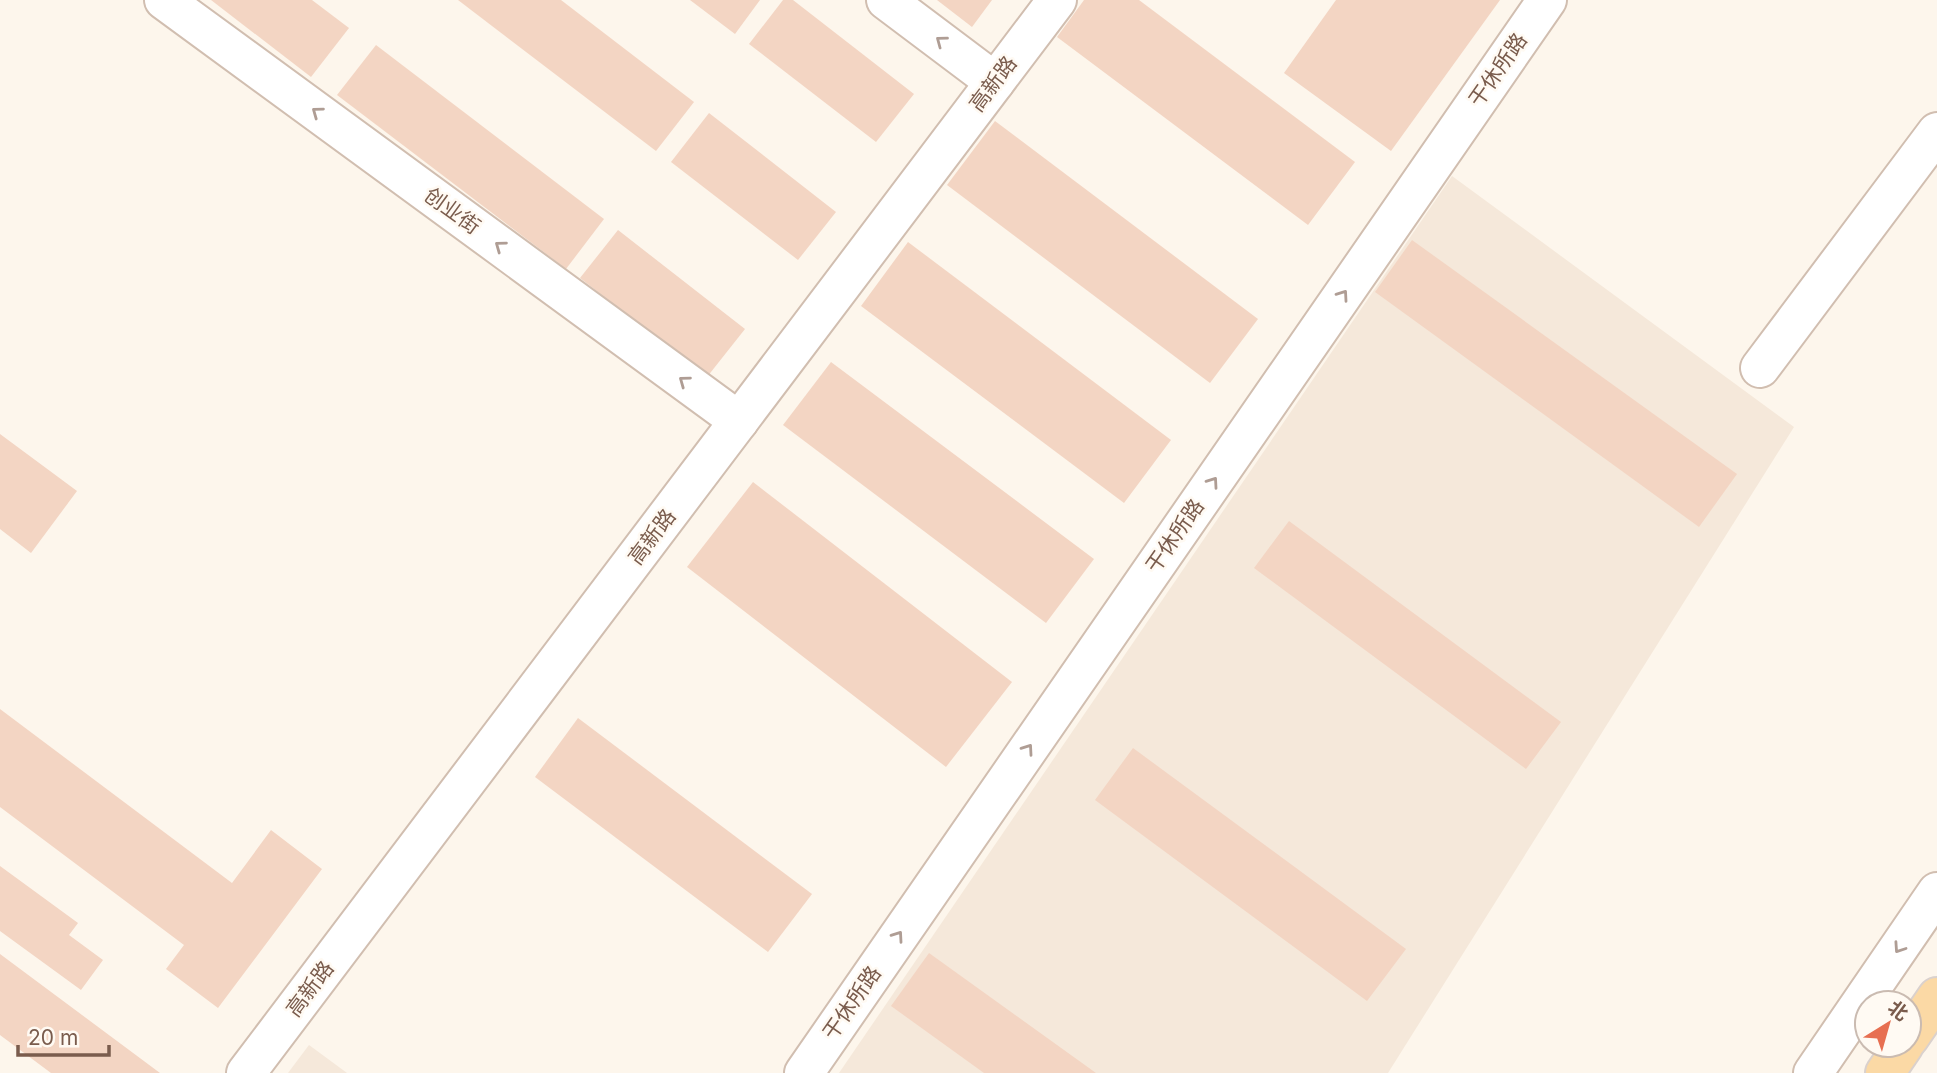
<svg xmlns="http://www.w3.org/2000/svg" width="1937" height="1073" viewBox="0 0 1937 1073" font-family="Inter,'Noto Sans SC',sans-serif">
<rect width="100%" height="100%" fill="#fdf6ec"/>
<g fill="#f5e8da">
<path d="M1452 176 1794 427 1388 1073H839Z"/>
<path d="M309 1045 347 1073H288Z"/>
</g>
<g fill="#f3d5c3">
<path d="M211 0H312L349 28 311 77Z"/>
<path d="M458 0H561L694 102 656 151Z"/>
<path d="M690 0H760L735 34Z"/>
<path d="M783 0H793L914 94 876 142 749 44Z"/>
<path d="M937 0H992L972 27Z"/>
<path d="M1084 0H1139L1355 162 1308 225 1057 37Z"/>
<path d="M1336 0H1500L1391 151 1284 73Z"/>
<path d="M376 45 604 219 566 269 337 95Z"/>
<path d="M709 113 836 212 798 260 671 162Z"/>
<path d="M995 121 1258 319 1210 383 947 185Z"/>
<path d="M618 230 745 329 707 377 580 278Z"/>
<path d="M1412 240 1737 474 1699 527 1375 292Z"/>
<path d="M908 242 1171 440 1124 503 861 306Z"/>
<path d="M831 362 1094 559 1046 623 783 425Z"/>
<path d="M0 434 77 491 31 553 0 529Z"/>
<path d="M753 482 1012 682 946 767 687 567Z"/>
<path d="M1289 521 1561 722 1526 769 1254 568Z"/>
<path d="M0 709 232 883 271 830 322 869 218 1008 166 969 184 945 0 807Z"/>
<path d="M578 718 812 894 768 952 535 777Z"/>
<path d="M1133 748 1406 949 1367 1001 1095 800Z"/>
<path d="M0 866 78 923 69 935 103 960 81 990 0 931Z"/>
<path d="M929 953 1096 1073H984L891 1006Z"/>
<path d="M0 954 160 1073H51L0 1035Z"/>
</g>
<g fill="none" stroke-linecap="round" stroke-linejoin="round">
<g stroke="#d1beb0" stroke-width="42">
<g id="minor">
<path d="M164 0 739 421"/>
<path d="M886 0 995 82"/>
<path d="M1760 368 1937 132"/>
<path d="M246 1073 1057 0"/>
<path d="M804 1073 1547 0"/>
<path d="M1813 1073 1937 892"/>
</g>
</g>
<g stroke="#dad1cd" stroke-width="42">
<g id="major">
<path d="M1909 1038 1937 997"/>
<path d="M1885 1073 1904 1045"/>
</g>
</g>
<use href="#minor" stroke="#fff" stroke-width="38"/>
<use href="#major" stroke="#fbd9a5" stroke-width="38"/>
</g>
<defs><path id="oneway-chevron" d="M-2-3.5L2.5 0L-2 3.5" fill="none" stroke-width="1.6" stroke-linecap="round" stroke-linejoin="round" transform="scale(1.75)"/></defs>
<g stroke="#af9d94">
<use href="#oneway-chevron" transform="translate(941 41) rotate(-143)"/>
<use href="#oneway-chevron" transform="translate(317 112) rotate(-144)"/>
<use href="#oneway-chevron" transform="translate(500 246) rotate(-144)"/>
<use href="#oneway-chevron" transform="translate(1343 295) rotate(-55)"/>
<use href="#oneway-chevron" transform="translate(684 381) rotate(-144)"/>
<use href="#oneway-chevron" transform="translate(1213 482) rotate(-55)"/>
<use href="#oneway-chevron" transform="translate(1028 749) rotate(-55)"/>
<use href="#oneway-chevron" transform="translate(898 936) rotate(-55)"/>
<use href="#oneway-chevron" transform="translate(1899 948) rotate(124)"/>
</g>
<g text-anchor="middle" stroke-width="5" stroke-linejoin="round" paint-order="stroke">
<g font-size="21" fill="#7a5c4d" stroke="#fffaf3">
<text transform="translate(1498 70) rotate(-55)" y="7">干休所路</text>
<text transform="translate(993 84) rotate(-53)" y="7">高新路</text>
<text transform="translate(452 211) rotate(36)" y="7">创业街</text>
<text transform="translate(1175 536) rotate(-55)" y="7">干休所路</text>
<text transform="translate(652 537) rotate(-53)" y="7">高新路</text>
<text transform="translate(310 989) rotate(-53)" y="7">高新路</text>
<text transform="translate(852 1003) rotate(-55)" y="7">干休所路</text>
</g>
</g>
<g transform="translate(1888 1024) rotate(37)"><circle r="33" fill="#fffaf3" stroke="#cabbb1" stroke-width="2"/>
<path d="M0-5L12 26L0 18L-12 26Z" fill="#e76f51"/>
<text y="-10" font-size="19" font-weight="bold" text-anchor="middle" fill="#7a5c4d">北</text>
</g>
<path d="M18 1045v10h91v-10" fill="none" stroke="#7a5c4d" stroke-width="3.5"/>
<text x="28" y="1045" font-size="21" fill="#7a5c4d" stroke="#fffaf3" stroke-width="5" paint-order="stroke">20 m</text>
</svg>
